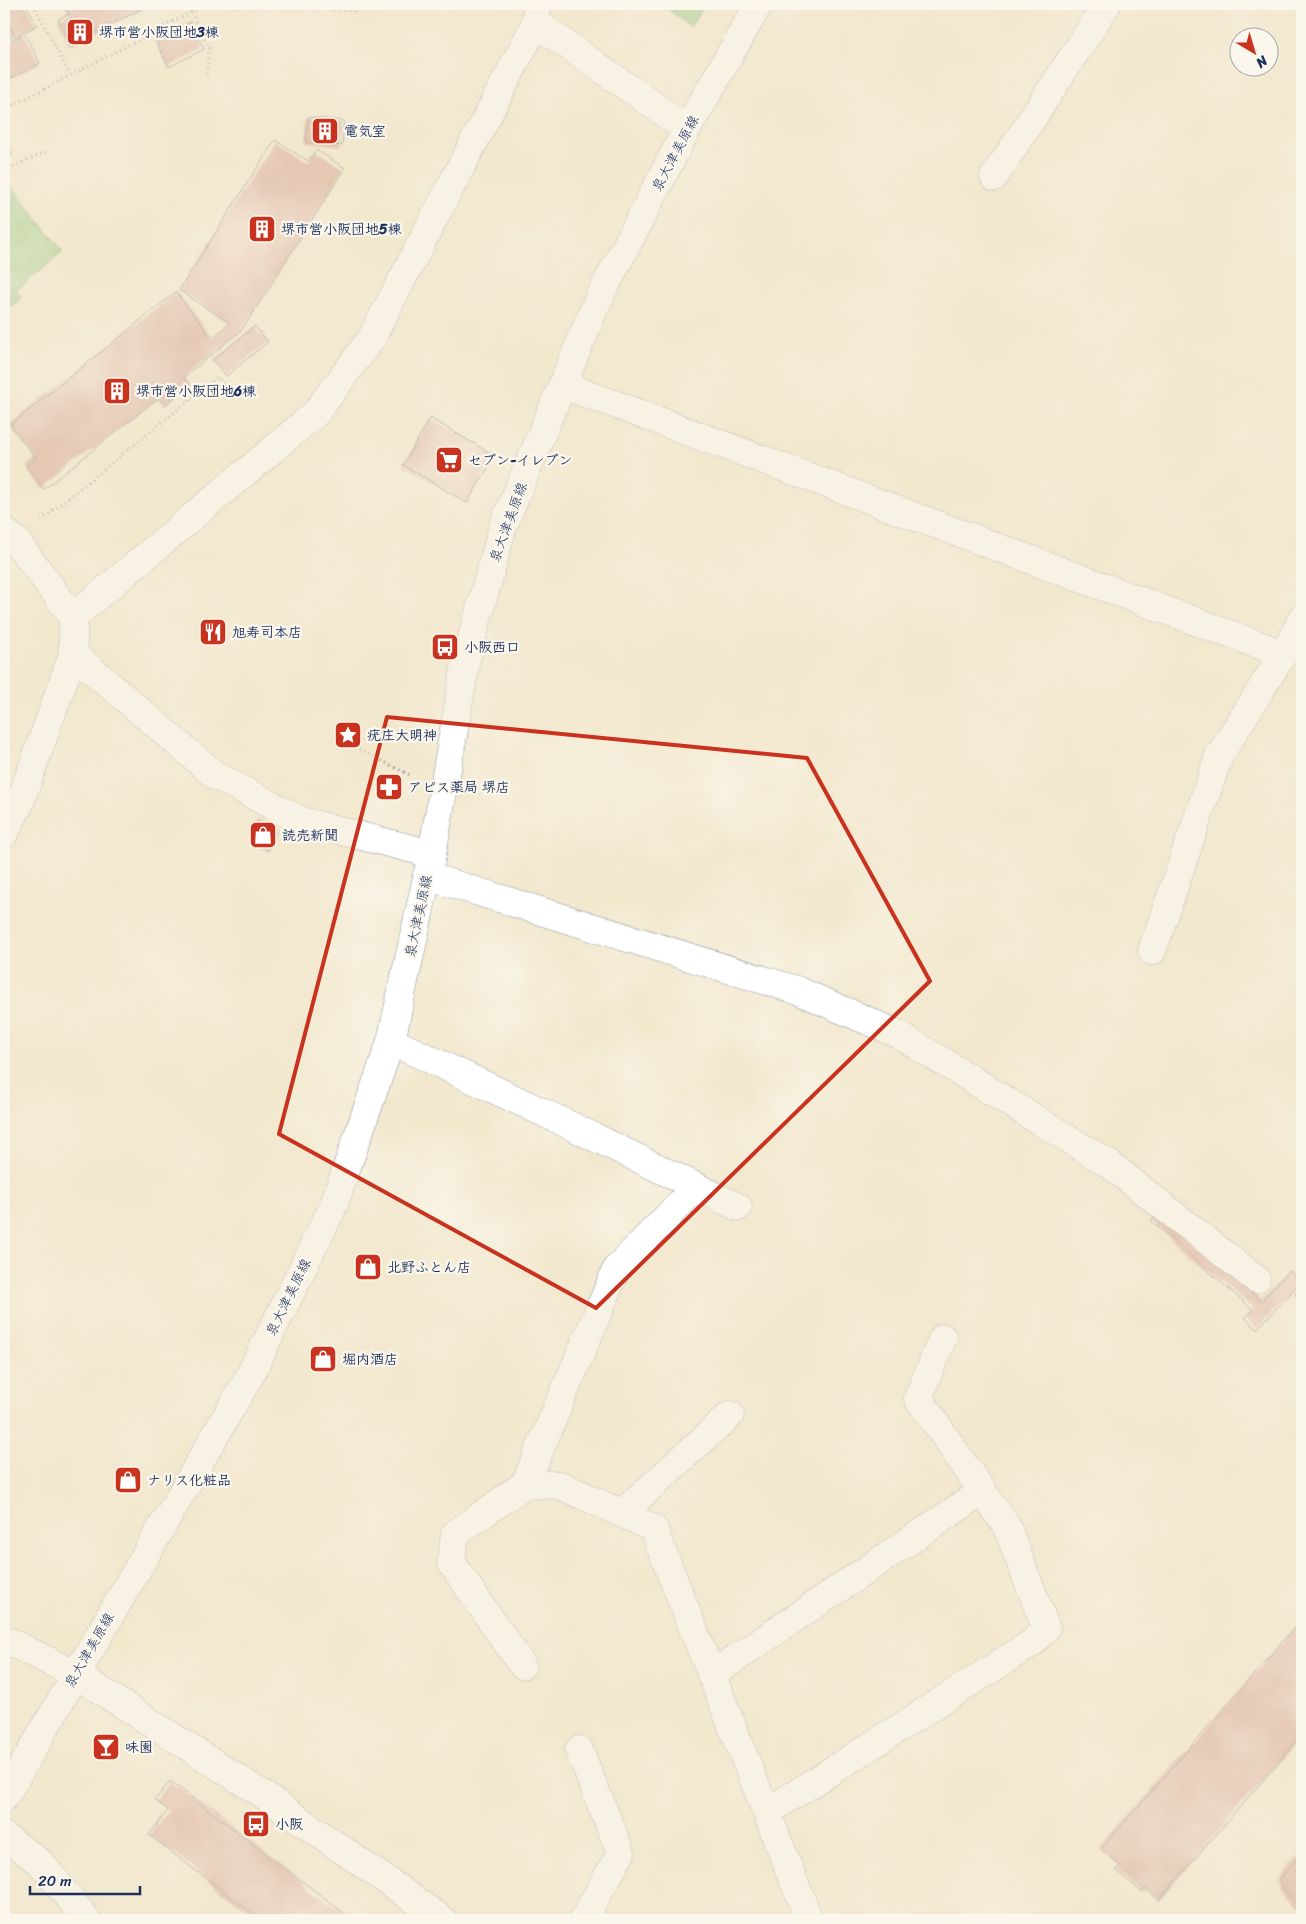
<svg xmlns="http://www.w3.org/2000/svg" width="1306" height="1924" viewBox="0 0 1306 1924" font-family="Sriracha,'Klee One',sans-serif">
<rect width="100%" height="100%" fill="#fbf7ec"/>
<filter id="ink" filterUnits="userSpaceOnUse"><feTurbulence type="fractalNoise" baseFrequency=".02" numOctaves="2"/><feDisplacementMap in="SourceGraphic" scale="10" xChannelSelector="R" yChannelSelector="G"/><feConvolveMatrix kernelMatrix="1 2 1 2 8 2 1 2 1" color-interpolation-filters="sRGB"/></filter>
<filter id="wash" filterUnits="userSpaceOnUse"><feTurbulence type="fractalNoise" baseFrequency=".0096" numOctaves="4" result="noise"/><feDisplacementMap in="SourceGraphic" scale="20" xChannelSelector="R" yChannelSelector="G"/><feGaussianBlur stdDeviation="1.12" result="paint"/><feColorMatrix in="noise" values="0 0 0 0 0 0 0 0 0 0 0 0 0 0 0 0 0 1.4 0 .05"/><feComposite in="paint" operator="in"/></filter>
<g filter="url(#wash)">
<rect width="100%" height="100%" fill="#f2e8ce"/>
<g fill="#89c67c" stroke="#527a6d">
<path d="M662 4H706L690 27Z"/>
<path d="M13 187 63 252 16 291 22 298 4 311V192Z"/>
</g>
<g id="blocks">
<g fill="#d4a396">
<path d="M4 4H26L37 25 15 37 4 16Z"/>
<path d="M64 4H152L70 45 58 19 69 14Z"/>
<path d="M4 22 13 40 25 34 40 63 4 82Z"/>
<path d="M191 22 204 49 169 67 155 40Z"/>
<path d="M308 117 344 121 342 146 306 142Z"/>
<path d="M4 137 12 154 4 158Z"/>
<path d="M275 140 308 161 316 150 345 168 242 330 184 377 190 385 165 405 158 398 44 489 26 467 36 458 10 425 176 292 212 338 230 323 179 290Z"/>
<path d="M255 326 268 342 226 376 213 360Z"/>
<path d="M430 418 495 456 467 503 403 465Z"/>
<path d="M258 819 277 830 268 851 249 840Z"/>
<path d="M1159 1211 1261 1301 1289 1271 1301 1282 1302 1258V1282H1301L1257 1329 1245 1318 1253 1310 1151 1221Z"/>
<path d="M1302 1291V1309L1295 1293Z"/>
<path d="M1302 1619V1735L1159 1900 1145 1888 1142 1892 1116 1870 1120 1866 1101 1849Z"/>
<path d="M170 1781 352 1919 351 1920H261L149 1835 168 1810 155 1800Z"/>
<path d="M1302 1858V1906L1282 1888 1280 1879 1297 1859Z"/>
</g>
</g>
</g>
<g filter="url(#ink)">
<use href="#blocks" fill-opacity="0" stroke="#868c96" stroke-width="1"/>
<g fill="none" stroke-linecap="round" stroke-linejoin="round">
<g stroke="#868c96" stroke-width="29">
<g id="minor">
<path d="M536 23 687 129"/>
<path d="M994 177 1107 4"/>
<path d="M563 385 1283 654"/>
<path d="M4 531 16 541 73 617"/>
<path d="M73 654 216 776 302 821 432 854"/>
<path d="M4 834 19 805 73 654V617L315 414 371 339 536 23 537 4"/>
<path d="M427 876 799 991 898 1034 1109 1164 1256 1279"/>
<path d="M1152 951 1219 756 1290 643 1302 619"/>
<path d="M391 1041 559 1120 738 1207"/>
<path d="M525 1484 617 1268 696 1187"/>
<path d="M622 1513 730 1415"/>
<path d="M4 1639 75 1674 271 1800 443 1920"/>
<path d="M522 1665 451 1562 455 1534 525 1484 560 1485 653 1528 809 1919 808 1920"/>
<path d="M711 1675 983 1491"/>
<path d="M579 1750 621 1853 583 1920"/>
<path d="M767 1812 1032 1643 1046 1628 1007 1527 918 1398 943 1338"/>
<path d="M4 1836 41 1863 87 1920"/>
</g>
</g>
<g stroke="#868c96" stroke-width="29">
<path id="major" d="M4 1798 248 1379 333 1207 391 1041 432 854 467 656 503 526 597 302 687 129 759 4"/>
</g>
<g stroke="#868c96" stroke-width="3" stroke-dasharray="1 4" stroke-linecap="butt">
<path d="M33 4 70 75"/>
<path d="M191 12 209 48 206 78"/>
<path d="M4 110 205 5 369 11V4"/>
<path d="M4 171 47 151"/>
<path d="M41 520 218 377 233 396"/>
<path d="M348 735 344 742 412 776"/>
</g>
<use href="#minor" stroke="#fff" stroke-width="28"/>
<use href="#major" stroke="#fff" stroke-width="28"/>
</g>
</g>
<path d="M0 0H1306V1924H0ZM387 717 807 758 930 981 596 1308 279 1134Z" fill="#f2e8ce" fill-opacity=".55" fill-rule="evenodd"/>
<path fill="none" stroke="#c8321e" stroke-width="4" stroke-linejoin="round" d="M387 717 807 758 930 981 596 1308 279 1134Z"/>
<defs>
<g id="building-square" transform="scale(1.4375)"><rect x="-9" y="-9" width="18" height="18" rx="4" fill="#c8321e" stroke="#fbf7ec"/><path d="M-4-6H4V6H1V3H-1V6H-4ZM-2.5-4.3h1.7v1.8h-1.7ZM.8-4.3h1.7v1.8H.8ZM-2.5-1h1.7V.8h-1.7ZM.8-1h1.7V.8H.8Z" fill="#fff"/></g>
<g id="supermarket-square" transform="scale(1.4375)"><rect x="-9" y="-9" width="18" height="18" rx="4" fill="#c8321e" stroke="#fbf7ec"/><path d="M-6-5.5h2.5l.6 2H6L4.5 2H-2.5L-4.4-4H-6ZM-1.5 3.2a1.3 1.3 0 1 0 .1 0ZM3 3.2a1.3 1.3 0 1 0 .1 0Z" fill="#fff"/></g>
<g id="restaurant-square" transform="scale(1.4375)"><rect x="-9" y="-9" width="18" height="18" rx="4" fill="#c8321e" stroke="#fbf7ec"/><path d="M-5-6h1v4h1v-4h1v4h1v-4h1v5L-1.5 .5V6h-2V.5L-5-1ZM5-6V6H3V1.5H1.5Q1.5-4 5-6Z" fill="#fff"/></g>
<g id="bus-square" transform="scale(1.4375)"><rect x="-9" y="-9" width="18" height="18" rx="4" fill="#c8321e" stroke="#fbf7ec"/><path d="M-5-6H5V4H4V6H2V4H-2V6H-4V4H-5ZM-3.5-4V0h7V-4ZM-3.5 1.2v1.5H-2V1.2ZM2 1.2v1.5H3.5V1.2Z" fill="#fff"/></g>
<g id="sight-square" transform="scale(1.4375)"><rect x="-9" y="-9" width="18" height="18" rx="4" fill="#c8321e" stroke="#fbf7ec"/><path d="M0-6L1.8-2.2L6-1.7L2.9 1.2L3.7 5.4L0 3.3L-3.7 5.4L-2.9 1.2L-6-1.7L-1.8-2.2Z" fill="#fff"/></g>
<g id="pharmacy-square" transform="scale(1.4375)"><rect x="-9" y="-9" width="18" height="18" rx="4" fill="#c8321e" stroke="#fbf7ec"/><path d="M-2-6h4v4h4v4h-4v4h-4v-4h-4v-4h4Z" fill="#fff"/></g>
<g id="shop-square" transform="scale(1.4375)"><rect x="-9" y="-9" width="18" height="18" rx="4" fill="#c8321e" stroke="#fbf7ec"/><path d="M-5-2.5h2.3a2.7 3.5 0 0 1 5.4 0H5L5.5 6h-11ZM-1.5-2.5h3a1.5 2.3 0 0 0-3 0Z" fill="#fff"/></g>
<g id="bar-square" transform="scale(1.4375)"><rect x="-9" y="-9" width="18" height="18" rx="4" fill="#c8321e" stroke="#fbf7ec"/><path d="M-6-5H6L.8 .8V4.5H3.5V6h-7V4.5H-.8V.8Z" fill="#fff"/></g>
</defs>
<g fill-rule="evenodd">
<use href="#building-square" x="80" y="32"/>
<use href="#building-square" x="325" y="131"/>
<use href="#building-square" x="262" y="229"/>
<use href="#building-square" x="117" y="391"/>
<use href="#supermarket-square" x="449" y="460"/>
<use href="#restaurant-square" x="213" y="632"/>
<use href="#bus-square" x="445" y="647"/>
<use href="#sight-square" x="348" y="735"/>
<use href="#pharmacy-square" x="389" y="787"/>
<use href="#shop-square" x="263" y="835"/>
<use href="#shop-square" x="368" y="1267"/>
<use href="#shop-square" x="323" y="1359"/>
<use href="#shop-square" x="128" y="1480"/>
<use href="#bar-square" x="106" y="1747"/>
<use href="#bus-square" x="256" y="1824"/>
</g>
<g text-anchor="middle" stroke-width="4.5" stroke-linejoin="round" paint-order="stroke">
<g font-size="14" font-weight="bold" fill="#1b2f5e" stroke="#fbf7ec" text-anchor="start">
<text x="99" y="37">堺市営小阪団地3棟</text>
<text x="344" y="136">電気室</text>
<text x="281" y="234">堺市営小阪団地5棟</text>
<text x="136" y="396">堺市営小阪団地6棟</text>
<text x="468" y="465">セブン-イレブン</text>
<text x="232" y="637">旭寿司本店</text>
<text x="464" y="652">小阪西口</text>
<text x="367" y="740">疣庄大明神</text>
<text x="408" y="792">アピス薬局 堺店</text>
<text x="282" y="840">読売新聞</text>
<text x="387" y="1272">北野ふとん店</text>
<text x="342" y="1364">堀内酒店</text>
<text x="147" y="1485">ナリス化粧品</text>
<text x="125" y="1752">味園</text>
<text x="275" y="1829">小阪</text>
</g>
<g font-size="14" fill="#1b2f5e" stroke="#fbf7ec">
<text transform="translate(675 153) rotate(-62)" y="5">泉大津美原線</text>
<text transform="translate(508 522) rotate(-70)" y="5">泉大津美原線</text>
<text transform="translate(418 916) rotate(-78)" y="5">泉大津美原線</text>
<text transform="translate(288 1297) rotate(-64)" y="5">泉大津美原線</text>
<text transform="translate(89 1650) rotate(-60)" y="5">泉大津美原線</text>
</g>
</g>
<rect width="1306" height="1924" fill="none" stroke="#fbf7ec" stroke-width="20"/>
<g transform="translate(1254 52) rotate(142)"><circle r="24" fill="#fbf7ec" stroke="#a1a7b3"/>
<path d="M0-4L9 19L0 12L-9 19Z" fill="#c8321e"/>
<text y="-8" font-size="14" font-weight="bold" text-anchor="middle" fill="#1b2f5e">N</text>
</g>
<path d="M30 1886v8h110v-8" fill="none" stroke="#1b2f5e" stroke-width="2.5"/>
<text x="38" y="1886" font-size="15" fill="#1b2f5e" stroke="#fbf7ec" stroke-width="4" paint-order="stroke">20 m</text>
</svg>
